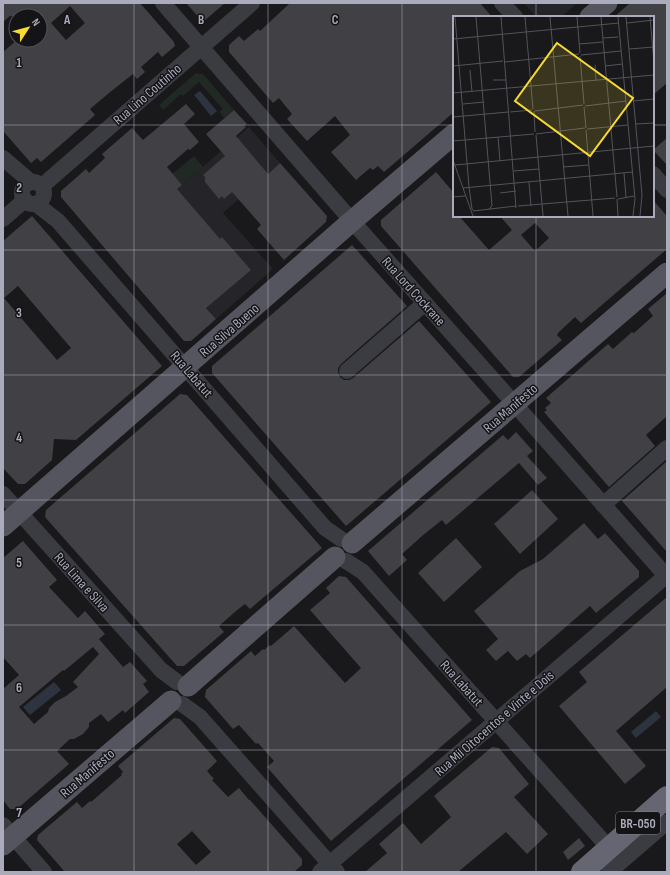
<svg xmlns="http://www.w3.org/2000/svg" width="670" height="875" viewBox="0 0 670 875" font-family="'Sofia Sans Condensed',sans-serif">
<rect width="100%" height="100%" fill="#19181b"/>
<g fill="#252428">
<path d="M524 3H577L561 17H536Z"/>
<path d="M249 127 280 163 223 213 273 269 216 319 167 261 177 189Z"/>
</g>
<g fill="#202923">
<path d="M196 73 203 74 234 110 224 118 219 112 223 109 199 82 183 96 181 94 163 110 159 105Z"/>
<path d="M194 156 203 167 182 185 172 174Z"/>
</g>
<g fill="#2e343f">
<path d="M200 91 217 111 211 116 194 95Z"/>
<path d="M54 682 61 690 30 715 23 707Z"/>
<path d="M656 711 661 717 636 738 631 732Z"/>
</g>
<g fill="#404045" fill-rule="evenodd">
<path d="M3 3H140L174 42 175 46 162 57 158 52 141 67 145 72 137 79 133 74 109 93 90 109 95 115 41 162 37 158 31 163 3 131V52L17 40H40V16H10L3 22ZM70 6 85 23 66 40 51 23Z"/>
<path d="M186 3H225L203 22Z"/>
<path d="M290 3H480L492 17H454V112L384 172 378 166 373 170 370 168 356 180 331 152 350 135 335 116 307 141 287 119 292 114 279 98 273 103 229 52V45L239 36 244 41 258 29 260 31Z"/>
<path d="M630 3H667V83L653 95V17H614Z"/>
<path d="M186 104 195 114 184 124 199 142 190 150 188 149 167 167 182 185 177 189 220 239 222 237 251 270 206 308 216 319 191 341H184L61 197V191L86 169 89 173 105 158 102 154 132 128 143 140Z"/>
<path d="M234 110 247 124 244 126 246 127 236 136 268 174 280 163 327 216 326 222 284 260 257 229 261 225 232 192 224 199 222 196 219 199 205 182V177L203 175 225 156 206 134Z"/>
<path d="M667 138V165L653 150Z"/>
<path d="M436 172 454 193V216H459L489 250 512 230 500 216H653V200L667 216V249L581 323 575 317 558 333 557 335 562 340 519 377H513L381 226V220ZM535 223 549 238 535 251 521 235Z"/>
<path d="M32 216 162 366 76 440 54 439 52 460 25 484H18L3 468V241ZM18 286 71 348 57 360 4 298Z"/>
<path d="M352 245 407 306 341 364 338 368V372L340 377 344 380H349L353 378 419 321 491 402 346 526 212 373V366Z"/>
<path d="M667 293V416L646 435 655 446 609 487 544 412 547 410 545 408 551 403 546 398 608 344 613 349 632 332 634 333 653 316 648 309Z"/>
<path d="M180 394 187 395 322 548 250 609 245 604 236 611 219 626 224 632 184 666H177L45 517 46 510Z"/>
<path d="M516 432 533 451 527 456 547 478 538 485 519 463 446 525 442 520 422 536 402 554 407 560 389 576 368 551 503 435 508 440Z"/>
<path d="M667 461V552L622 501Z"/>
<path d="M532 490 558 519 520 554 494 524Z"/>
<path d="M584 523 598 539 605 533 639 571V577L596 613 590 606 530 658 526 654 517 661 508 651 496 661 486 650 498 639 474 611 520 571 543 559Z"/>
<path d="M456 538 482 567 444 602 418 573Z"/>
<path d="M23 541 57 580 49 587 78 618 85 611 105 634 99 639 123 667 130 662 147 681 143 684 149 692 125 713 123 710 108 722 101 714 89 723V727L83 734 74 739H70L57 751 69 764 17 809H10L3 800V689L19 675 3 657V558ZM93 647 99 654 73 682 78 687 66 696 55 702 49 708 48 712 34 724 19 707 63 670 64 671Z"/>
<path d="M339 576 346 577 472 720 331 841 267 767 274 761 258 743 256 744 239 725 233 729 205 697 206 690 251 651 255 656 263 649 264 650 270 645 271 646 294 626 345 683 361 668 310 610 330 593 326 588Z"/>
<path d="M667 597V687L616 731 646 766 625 784 559 706 587 682 579 672Z"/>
<path d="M174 718 180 719 217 761 207 771 214 779 212 780 228 797 239 788 249 800H250L302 859V865L294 872H65L37 840 38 835 77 802 82 808 90 801 91 802 122 775 121 774 123 772 118 766ZM192 831 211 852 196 865 177 844Z"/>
<path d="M492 747 499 748 529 784 514 797 548 834 527 854 506 832 458 872H365L387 853 379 844 403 823 421 844 451 817 434 796Z"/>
<path d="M579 838 585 846 568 860 563 852Z"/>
</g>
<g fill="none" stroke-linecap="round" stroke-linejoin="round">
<g stroke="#3b3b42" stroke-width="16">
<path d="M163 3 352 221 504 392 667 577"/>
<path d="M502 3 515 17"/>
<path d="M3 158 31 182"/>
<path d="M653 174 667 190"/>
<circle cx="33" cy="193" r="11"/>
<path d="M42 186 252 3"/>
<path d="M36 204 58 221 325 528 341 539"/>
<path d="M3 219 25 200"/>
<path d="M347 371 425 303"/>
<path d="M3 494 161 670 177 682"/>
<path d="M603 505 667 448"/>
<path d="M346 561 363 572 610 849"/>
<path d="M182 704 200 717 337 872"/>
<path d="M3 825 44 872"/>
<path d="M320 872 667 575"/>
<path d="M609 872 667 822"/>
</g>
<g stroke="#55555f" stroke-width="21">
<path d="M590 17 607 3"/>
<path d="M3 526 352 221 454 134"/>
<path d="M352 543 667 273"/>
<path d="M188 686 335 557"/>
<path d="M3 845 171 701"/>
</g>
<path stroke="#656671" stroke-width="22" d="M582 872 667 797"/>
</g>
<path fill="none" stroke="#aaacbb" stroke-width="1" stroke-opacity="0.55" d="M134 3V872M268 3V872M402 3V872M536 3V17M3 125H454M653 125H667M536 216V872M3 250H667M3 375H667M3 500H667M3 625H667M3 750H667"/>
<g text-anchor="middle" stroke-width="3" stroke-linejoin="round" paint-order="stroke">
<rect fill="#141316" stroke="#7d7e8a" stroke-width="1" x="616" y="812" width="44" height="22" rx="3"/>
<g font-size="13" font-weight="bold" fill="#aaacbb">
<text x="638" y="828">BR-050</text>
</g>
<g font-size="14" fill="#aaacbb" stroke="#141316">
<text transform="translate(147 94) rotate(-41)" y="5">Rua Lino Coutinho</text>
<text transform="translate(414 291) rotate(48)" y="5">Rua Lord Cockrane</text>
<text transform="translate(229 330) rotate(-41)" y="5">Rua Silva Bueno</text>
<text transform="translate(192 374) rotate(49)" y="5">Rua Labatut</text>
<text transform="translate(510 408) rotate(-41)" y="5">Rua Manifesto</text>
<text transform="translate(82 582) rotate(48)" y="5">Rua Lima e Silva</text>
<text transform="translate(462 683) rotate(48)" y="5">Rua Labatut</text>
<text transform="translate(494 723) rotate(-41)" y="5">Rua Mil Oitocentos e Vinte e Dois</text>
<text transform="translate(87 773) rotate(-41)" y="5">Rua Manifesto</text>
</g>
</g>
<g transform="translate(453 16)">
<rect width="201" height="201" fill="#19181b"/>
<path fill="none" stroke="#53535b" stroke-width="1" d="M2 1 16 171 19 193 21 195M23 1 39 190 36 193M48 1 63 192M72 1 80 93M97 1 115 200M124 1 127 37M148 1 164 181M165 1 182 183 180 200M173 1 189 179 187 200M197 1 201 47M174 7 201 4M150 22 165 21M0 23 166 7M126 28 150 26M176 33 201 31M128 39 168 35M127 40 131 88M52 46 126 38M142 49 143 64M0 50 50 45M152 50 170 48M17 54 19 76M40 64H53M0 77 201 59M180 85 201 83M10 88 31 86M132 90 173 85M131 91 133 112M81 95 82 116M82 95 130 89M57 96 79 94M0 101 55 96M183 108 201 107M134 113 175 109M133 114 140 200M83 118 132 112M83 119 90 200M45 121 47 145M0 125 81 118M0 144 20 200M2 149 201 130M110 151 136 149M61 155 86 153M171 157 173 181M76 166 78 190M10 172 180 156M47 177 63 175M0 181 12 180M164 183 165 200M165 183 181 180M65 190 162 182M20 195 63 190"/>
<path fill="#f7db33" fill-opacity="0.15" stroke="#f7db33" stroke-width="2" d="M104 27 180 82 137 140 62 85Z"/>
<rect width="201" height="201" fill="none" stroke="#aaacbb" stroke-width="2"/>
</g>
<g font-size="13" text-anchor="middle" font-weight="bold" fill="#aaacbb" stroke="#141316" stroke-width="3" stroke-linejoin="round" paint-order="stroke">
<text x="67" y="24">A</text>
<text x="201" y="24">B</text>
<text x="335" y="24">C</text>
<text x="19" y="67">1</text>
<text x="19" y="192">2</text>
<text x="19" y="317">3</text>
<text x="19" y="442">4</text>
<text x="19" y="567">5</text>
<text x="19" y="692">6</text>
<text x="19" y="817">7</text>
</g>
<rect width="670" height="875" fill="none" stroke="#aaacbb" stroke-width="8"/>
<g transform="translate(28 28) rotate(54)"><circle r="19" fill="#141316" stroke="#505058"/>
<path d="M0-3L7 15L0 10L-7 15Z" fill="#f7db33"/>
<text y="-6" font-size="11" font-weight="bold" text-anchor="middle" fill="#aaacbb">N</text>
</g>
</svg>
